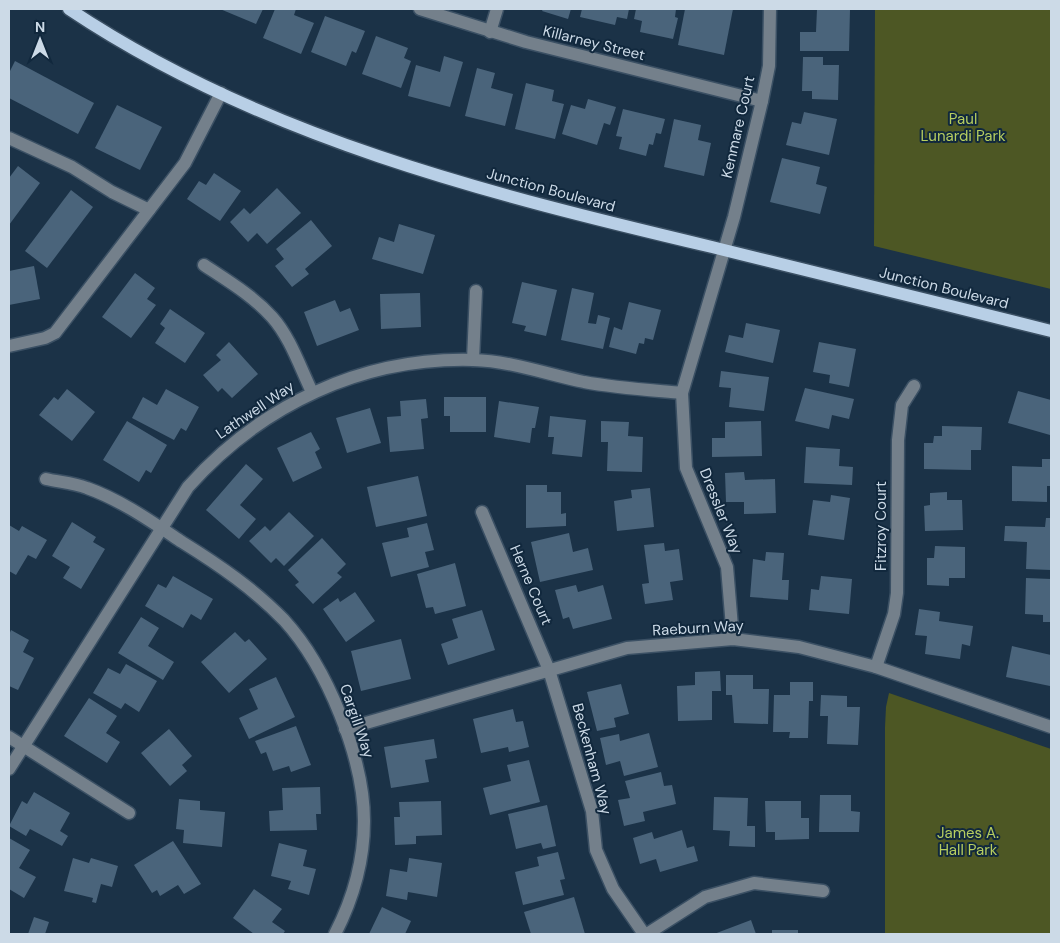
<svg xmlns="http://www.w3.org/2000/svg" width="1060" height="943" viewBox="0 0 1060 943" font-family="'DM Sans',sans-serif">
<rect width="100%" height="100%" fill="#1b3247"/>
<g fill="#4d5724">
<path d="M875 9H1051V289L874 246Z"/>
<path d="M889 693 1051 749V934H885V727L886 707Z"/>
</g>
<g fill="#4a647b">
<path d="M220 9H263L256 24Z"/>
<path d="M275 9H296L294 15 314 23 301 54 263 38Z"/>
<path d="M543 9H571L568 19 542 11Z"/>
<path d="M582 9H629L627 19 617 17 615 25 580 17Z"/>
<path d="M636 9H676L675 17 678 18 673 39 640 32 642 21 634 19Z"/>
<path d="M685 9H733L724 55 678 45Z"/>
<path d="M817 9 850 10 849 51H800V32H816Z"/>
<path d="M325 16 365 31 356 53 352 51 346 66 311 52Z"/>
<path d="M376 36 408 48 404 58 411 61 401 88 362 74Z"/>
<path d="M444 56 463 62 450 107 408 96 416 65 440 72Z"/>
<path d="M803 57H823V65H839L838 100 812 99V91H802Z"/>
<path d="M15 61 94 103 78 134 9 98V73Z"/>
<path d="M477 68 495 73 491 88 513 94 505 126 465 116Z"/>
<path d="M526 83 554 90 552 101 564 104 555 139 515 129Z"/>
<path d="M588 99 616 107 610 125 604 123 597 145 562 134 571 105 585 109Z"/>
<path d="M117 105 162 127 140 170 95 148Z"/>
<path d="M623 109 665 119 661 134 656 133 653 145 649 144 646 156 619 149 622 137 616 136Z"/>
<path d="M804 112 837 119 829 155 786 145 792 122 801 124Z"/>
<path d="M674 119 701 125 698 140 711 143 704 176 664 167Z"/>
<path d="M782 158 820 167 816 184 827 187 820 214 770 202Z"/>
<path d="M18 166 40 183 9 225V178Z"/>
<path d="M214 173 241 191 220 221 187 199 199 181 206 185Z"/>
<path d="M277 188 301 213 267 244 257 233 248 242 230 222 244 208 250 214Z"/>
<path d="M71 190 93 207 47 268 25 251Z"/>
<path d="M311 220 332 246 305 269 309 274 292 287 275 266 284 259 276 249Z"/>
<path d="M399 224 435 235 423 274 372 259 379 237 394 242Z"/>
<path d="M34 266 40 299 9 305V271Z"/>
<path d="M135 273 155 288 147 299 156 305 131 338 102 317Z"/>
<path d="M522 282 557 290 546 336 524 331 526 326 512 323Z"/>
<path d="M572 288 594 293 588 323 596 324 598 315 610 318 603 349 561 340Z"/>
<path d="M420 293 421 327 381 329 380 294Z"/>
<path d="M335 300 340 312 350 308 359 330 317 346 304 312Z"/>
<path d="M629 302 661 310 653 340 645 338 644 344 639 343 636 354 609 347 614 327 622 330Z"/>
<path d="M170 309 205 333 185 363 155 343 165 328 160 324Z"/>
<path d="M746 323 780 330 773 363 725 352 729 335 743 338Z"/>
<path d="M229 342 258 374 232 398 222 388 218 392 203 375 221 360 216 355Z"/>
<path d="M819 342 856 349 849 387 829 383 830 375 813 372Z"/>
<path d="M721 371 769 377 764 411 729 407 731 388 719 387Z"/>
<path d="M805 388 854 399 849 419 832 415 829 429 795 421Z"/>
<path d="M67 389 95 412 72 441 39 415 54 397 58 400Z"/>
<path d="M166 389 199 407 186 431 181 428 174 440 132 418 143 397 157 405Z"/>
<path d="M1018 391 1051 400 1050 435 1008 423Z"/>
<path d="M444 397H486V432H450V416H444Z"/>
<path d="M426 399 428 418 421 419 424 449 390 452 387 417 401 416 400 401Z"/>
<path d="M499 401 539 407 535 428H532L530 443 494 437Z"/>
<path d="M370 408 381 443 347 453 336 418Z"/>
<path d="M550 416 586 420 582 457 552 454 554 437H548Z"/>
<path d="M127 421 167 445 151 473 146 470 139 482 103 460Z"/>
<path d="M601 421 629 422 628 436 643 437 642 472 607 471 608 442H601Z"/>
<path d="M761 421 762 456 712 457V438H725V422Z"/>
<path d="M942 426 982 427 981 450H971V470L924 469V443H933L934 436H942Z"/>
<path d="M311 432 320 449 315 452 322 468 293 482 277 448Z"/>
<path d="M806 447 840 449 839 466 853 467 852 485 804 483Z"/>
<path d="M1042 459H1051V486H1047V502L1012 501V466L1042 467Z"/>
<path d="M246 464 263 479 240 505 256 519 239 539 206 510Z"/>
<path d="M744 472 745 480 775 479 776 513 744 514V502H726L725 473Z"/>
<path d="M418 476 427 516 376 527 367 487Z"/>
<path d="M526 485H547V492H561V514L566 513V526L526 528Z"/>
<path d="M650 488 654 527 617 531 614 501 632 498 631 490Z"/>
<path d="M947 492V500H962L963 530 925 531 924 506 930 505V493Z"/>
<path d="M831 495 850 498 844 540 808 535 813 500 830 502Z"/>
<path d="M289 512 314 536 284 566 276 558 271 563 249 541 265 526 270 531Z"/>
<path d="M1046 518H1051V570L1026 569 1027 542 1004 541 1005 526 1045 527Z"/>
<path d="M72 522 96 537 93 542 105 549 81 589 63 578 70 567 52 556Z"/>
<path d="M427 523 434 550 425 552 429 567 391 577 382 543 409 537 407 528Z"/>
<path d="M9 525 19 531 22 526 47 540 36 559 28 555 16 575 9 571Z"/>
<path d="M569 533 573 552 588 548 593 570 540 582 531 542Z"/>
<path d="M322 538 346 564 337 573 342 577 313 604 295 585 299 582 288 570Z"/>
<path d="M664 543 665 551 679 549 683 580 670 582 673 600 645 604 642 584 649 583 644 545Z"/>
<path d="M935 546 965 547V578H949V586L927 585V558H934Z"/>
<path d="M766 552 784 553 782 580H789L788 600 750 597 753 559 765 561Z"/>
<path d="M455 563 466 606 435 614 433 607 426 608 417 574Z"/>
<path d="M173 576 213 599 201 620 191 614 183 628 145 606 158 584 166 588Z"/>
<path d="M821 576 852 579 849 614 809 610 811 589 819 590Z"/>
<path d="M1026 578 1051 579V622H1043V615L1025 614Z"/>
<path d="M576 585 578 592 603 585 612 619 573 629 569 617 563 619 555 590Z"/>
<path d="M355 592 375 621 346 642 323 609 338 598 340 602Z"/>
<path d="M919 609 940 612 939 621 973 626 970 646 962 644 960 659 925 654 927 636 915 635Z"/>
<path d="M482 610 495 650 448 665 441 644 458 638 452 619Z"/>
<path d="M141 617 159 628 148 646 174 662 163 680 118 653Z"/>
<path d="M11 630 29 640 23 652 34 658 18 690 9 686V635Z"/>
<path d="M235 632 245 642 249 639 267 659 229 693 201 662Z"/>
<path d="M401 639 411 679 361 691 351 651Z"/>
<path d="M1012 646 1051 655 1050 686 1006 677Z"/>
<path d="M126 664 157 681 139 712 125 703 121 709 93 693 108 668 120 674Z"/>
<path d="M720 671 721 691H712V720L678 721 677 686 695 685V672Z"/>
<path d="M726 675H753V689H769L768 724 734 723 732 695H726Z"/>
<path d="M276 677 295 717 249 739 239 718 258 709 249 689Z"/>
<path d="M790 682H813V701H809L808 738H789L790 732H773L774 695H790Z"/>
<path d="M621 684 629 714 614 718 616 727 597 731 587 692Z"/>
<path d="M821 695 847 696V707H860L858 745 827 744 828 716H820Z"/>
<path d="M89 698 117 716 106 733 120 742 107 763 64 736Z"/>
<path d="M513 709 516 722 523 721 529 747 509 752 508 747 481 753 473 719Z"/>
<path d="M296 726 311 765 291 772 289 766 273 771 266 752 261 754 255 741Z"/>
<path d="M169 729 192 756 182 765 187 771 170 786 141 753Z"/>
<path d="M649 733 658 767 624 776 620 761 606 765 600 738 619 734 620 741Z"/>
<path d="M434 739 437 758 425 760 429 782 391 788 384 747Z"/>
<path d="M529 760 540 802 490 815 483 788 511 781 507 765Z"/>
<path d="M661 772 664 786 672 785 676 804 643 812 645 821 624 826 618 800 630 798 625 781Z"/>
<path d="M320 787 321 814H316L317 830 270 831 269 811 283 810 282 788Z"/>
<path d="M34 792 70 813 60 831 68 836 62 846 30 829 26 836 9 826 22 801 27 804Z"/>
<path d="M820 795H851V811L860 812 859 832H819Z"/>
<path d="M714 797 748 798 747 826H755V847L729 846 730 831 713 830Z"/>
<path d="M179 799 200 801V810L225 812 222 847 183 843 184 830 176 829Z"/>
<path d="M441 801 442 835 416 836V844L395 845 394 817H400L399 802Z"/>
<path d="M765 801H801V818H809V839L775 840V832H766Z"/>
<path d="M547 805 556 846 543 849 541 843 516 849 508 814Z"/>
<path d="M682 830 687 848 694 846 698 861 660 872 656 859 640 864 633 838 652 832 654 839Z"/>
<path d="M9 838 30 850 19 868 36 877 24 898 9 889Z"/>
<path d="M173 841 201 884 184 894 178 885 160 896 157 890 152 893 134 865Z"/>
<path d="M279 843 307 850 303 866 316 869 309 895 288 889 291 881 271 876Z"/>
<path d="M558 852 565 879 560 880 564 895 523 905 515 872 539 866 537 857Z"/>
<path d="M73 858 89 863 91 858 118 866 112 887 101 884 96 903 92 902 93 898 64 891Z"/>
<path d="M409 858 442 863 437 897 408 892 407 900 386 896 390 869 407 872Z"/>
<path d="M254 889 282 909 272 922 285 931 283 934H254L233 918Z"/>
<path d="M574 897 585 934H531L524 912Z"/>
<path d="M382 907 411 921 405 934H369Z"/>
<path d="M34 917 49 922 45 934H28Z"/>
<path d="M751 920 756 934H714Z"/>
<rect x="772" y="930" width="26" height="4"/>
</g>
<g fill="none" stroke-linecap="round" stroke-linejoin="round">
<g stroke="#3b5064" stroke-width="15">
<g id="minor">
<path d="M420 9 526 42 762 101"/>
<path d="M490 32 497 9"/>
<path d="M9 138 72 167 112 192 149 210"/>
<path d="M204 265C228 281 252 295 272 317 290 337 300 367 312 392"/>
<path d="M9 346 45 338 55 333 185 163 221 93"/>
<path d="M473 360 476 291"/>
<path d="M46 479C59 482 74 483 87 488 121 500 152 522 182 542 219 565 254 589 284 620 327 667 364 758 364 821 364 862 353 899 335 934"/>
<path d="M482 512 549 670 592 811 596 850 613 889 644 934"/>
<path d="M733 639 727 567 686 468 682 393 734 217 762 101 769 66 770 9"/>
<path d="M876 667 894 614 897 593 898 440 902 405 914 386"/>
<path d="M345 729 627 648 733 639 799 647 876 667 1051 727"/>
<path d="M9 737 129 813"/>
<path d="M9 769 188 487C261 405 362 357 473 360 511 361 546 374 584 382 616 388 649 390 682 393"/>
<path d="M647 934 705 897 754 883 823 891"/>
</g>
</g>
<g stroke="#3b5064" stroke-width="15">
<path id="major" d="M69 9C262 138 489 194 712 247 825 274 938 303 1051 331"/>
</g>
<use href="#minor" stroke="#74808b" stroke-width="12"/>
<use href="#major" stroke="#b8cfe6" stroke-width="12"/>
</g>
<g text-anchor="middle" stroke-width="4" stroke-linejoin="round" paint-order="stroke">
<g font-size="15" fill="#ccdae7" stroke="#11283d">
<text transform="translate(594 43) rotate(14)" y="5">Killarney Street</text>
<text transform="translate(738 127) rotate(-77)" y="5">Kenmare Court</text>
<text transform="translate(551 190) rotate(15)" y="5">Junction Boulevard</text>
<text transform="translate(944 288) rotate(14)" y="5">Junction Boulevard</text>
<text transform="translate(255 410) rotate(-34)" y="5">Lathwell Way</text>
<text transform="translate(721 511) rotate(68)" y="5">Dressler Way</text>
<text transform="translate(881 526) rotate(-90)" y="5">Fitzroy Court</text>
<text transform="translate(531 585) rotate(67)" y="5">Herne Court</text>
<text transform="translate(698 628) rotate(-3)" y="5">Raeburn Way</text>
<text transform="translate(357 721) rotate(71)" y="5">Cargill Way</text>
<text transform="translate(592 759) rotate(75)" y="5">Beckenham Way</text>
</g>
<g font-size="15" fill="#b7ce60" stroke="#11283d">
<text x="963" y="124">Paul<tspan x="963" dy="17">Lunardi Park</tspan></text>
<text x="968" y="838">James A.<tspan x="968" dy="17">Hall Park</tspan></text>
</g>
</g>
<rect width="1060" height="943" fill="none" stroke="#ccdae7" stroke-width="20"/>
<g transform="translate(40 40)" stroke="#11283d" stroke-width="4" paint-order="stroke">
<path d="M0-4L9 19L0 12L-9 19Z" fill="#ccdae7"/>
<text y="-8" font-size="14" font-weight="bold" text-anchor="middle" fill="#ccdae7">N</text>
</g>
</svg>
